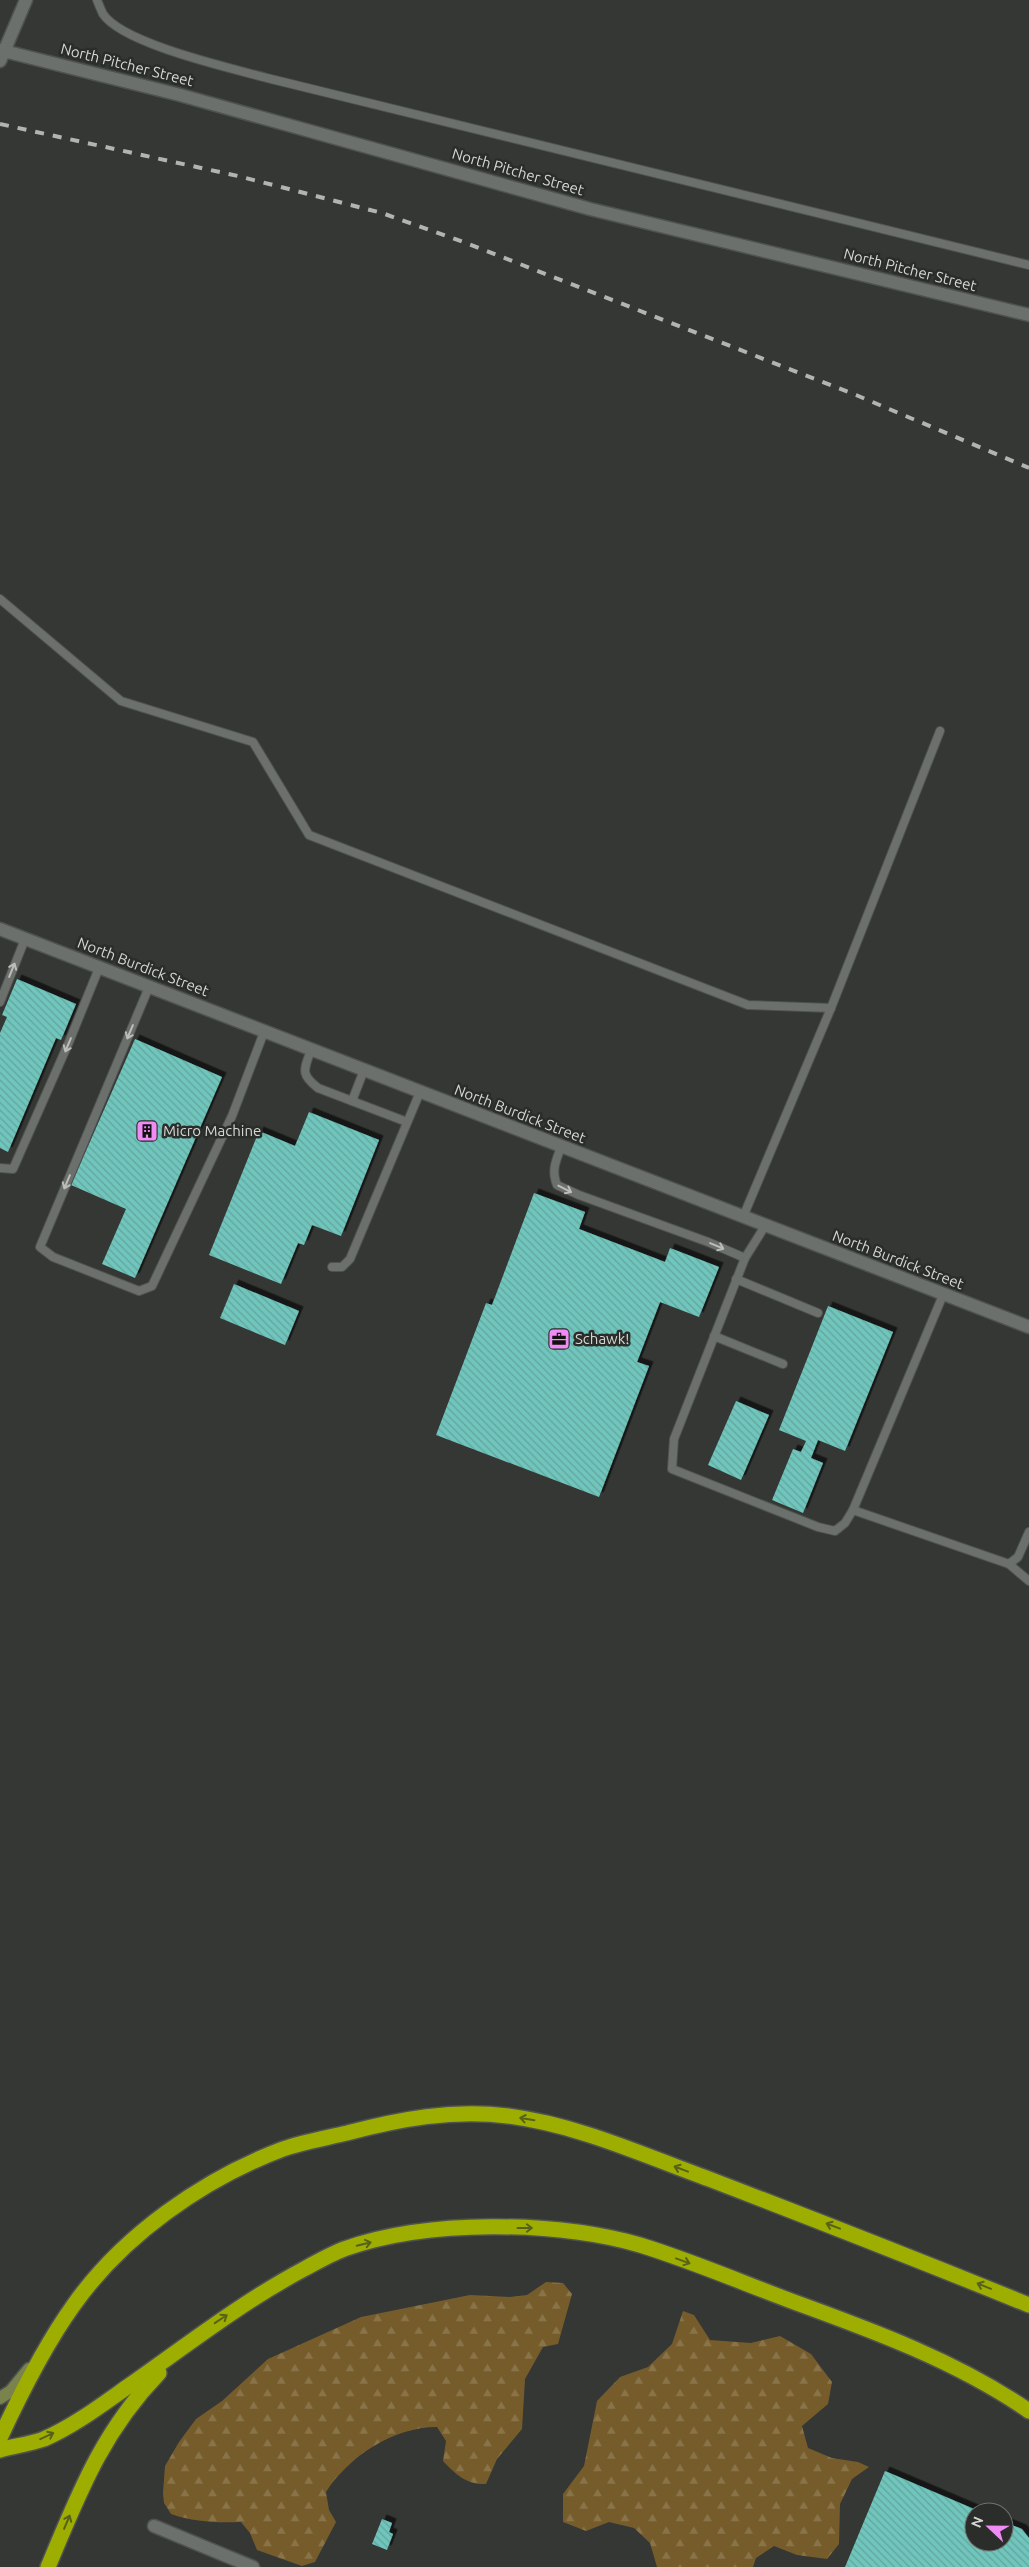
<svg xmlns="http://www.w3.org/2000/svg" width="1029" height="2567" viewBox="0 0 1029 2567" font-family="Ubuntu,sans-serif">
<defs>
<pattern id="forest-firs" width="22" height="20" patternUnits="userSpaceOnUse" patternTransform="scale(1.25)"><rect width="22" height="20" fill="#765c2b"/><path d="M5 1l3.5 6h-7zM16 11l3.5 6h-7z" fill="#897349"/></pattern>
<pattern id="building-back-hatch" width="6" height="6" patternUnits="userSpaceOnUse" patternTransform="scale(1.25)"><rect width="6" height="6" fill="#6fc6bc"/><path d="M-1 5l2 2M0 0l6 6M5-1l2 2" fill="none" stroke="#63a49d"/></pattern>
<filter id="shadow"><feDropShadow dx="4.5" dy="-4.5" stdDeviation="0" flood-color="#0009"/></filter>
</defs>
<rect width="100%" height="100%" fill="#343734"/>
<g fill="url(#forest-firs)">
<path d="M546 2282 563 2283 572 2294 558 2344 543 2347 525 2379 522 2429 497 2459 486 2484C467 2485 455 2474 443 2461L446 2441 437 2427C394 2427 349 2456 326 2492L329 2510 336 2522 315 2562 302 2566 257 2550 250 2533 241 2522C217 2523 194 2522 171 2514L164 2503 163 2493 165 2466 179 2442 196 2419 222 2401 268 2359 361 2317 470 2295 510 2297 527 2295Z"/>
<path d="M683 2311 694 2315 710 2340 751 2343 780 2336 811 2354 832 2382 828 2404 802 2426 808 2448 832 2458 858 2462 869 2467 852 2479 840 2504 839 2544 827 2559 797 2555 774 2546 756 2558 753 2567H657L650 2543 634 2528 609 2522 586 2531 563 2522V2494L584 2466 597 2401 620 2377 648 2367 672 2344Z"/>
</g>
<g fill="url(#building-back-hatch)" filter="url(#shadow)">
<path d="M17 979 76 1004 61 1040 56 1038 8 1152 0 1148V1033L7 1017 2 1015Z"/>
<path d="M135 1039 222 1077 135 1278 102 1264 126 1209 71 1185Z"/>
<path d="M309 1112 379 1140 341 1236 312 1225 304 1245 298 1243 281 1284 209 1255 259 1131 295 1146Z"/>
<path d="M534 1193 585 1212 579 1229 665 1262 670 1248 719 1267 699 1317 660 1302 637 1362 649 1366 599 1497 436 1435 486 1303 492 1305Z"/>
<path d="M234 1284 299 1311 285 1345 220 1318Z"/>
<path d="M828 1306 893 1332 845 1451 818 1440 811 1458 823 1463 803 1513 772 1500 793 1449 801 1452 806 1441 779 1430Z"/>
<path d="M736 1401 769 1415 741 1480 708 1465Z"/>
<path d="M885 2471 981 2512H974V2542H1004V2522L1022 2529 1029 2538V2567H845Z"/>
<path d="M382 2519 392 2523 389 2532 393 2534 387 2550 372 2544Z"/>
</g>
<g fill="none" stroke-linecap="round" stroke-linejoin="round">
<g stroke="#4f5350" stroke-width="10">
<g id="lane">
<path d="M97 0C99 5 101 10 103 14 123 44 231 68 267 78L1029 265"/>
<path d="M0 599 121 701 253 742 309 835 748 1005 831 1008"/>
<path d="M149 987 40 1247 53 1257 139 1291 152 1286 232 1116 264 1032"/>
<path d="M0 1002 25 939"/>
<path d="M311 1050C304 1070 300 1074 318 1088L407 1122"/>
<path d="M352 1101 364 1070"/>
<path d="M561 1147C556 1161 551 1170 557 1185L579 1195 708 1242 745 1258"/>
<path d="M0 1168 13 1169 69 1042 99 968"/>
<path d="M743 1217 831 1008 940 731"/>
<path d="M765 1226 745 1258 674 1439 672 1469 818 1527 835 1531 845 1523 853 1510 943 1295"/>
<path d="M332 1267H342L350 1259 420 1092"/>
<path d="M736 1279 818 1313"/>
<path d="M714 1336 783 1364"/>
<path d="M853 1510 1009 1564 1018 1557 1029 1532"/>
<path d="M1009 1564 1029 1581"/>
</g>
</g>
<g stroke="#4f5350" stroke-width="15">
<g id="street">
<path d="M0 50 180 95 590 209 1029 315"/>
<path d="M0 61 26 0"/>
<path d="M0 929 1029 1327"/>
<path d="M154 2526 253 2567"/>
</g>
</g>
<g stroke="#4f5350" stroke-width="15">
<path id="secondary" d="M0 2398 11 2391 29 2369"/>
</g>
<g stroke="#4f5350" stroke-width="18">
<g id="highway">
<path d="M0 2438C20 2395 45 2345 73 2306 122 2236 203 2179 283 2149 303 2142 326 2138 347 2133 400 2119 453 2109 508 2116 578 2125 643 2155 709 2179 816 2220 923 2262 1029 2305"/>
<path d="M0 2450C14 2446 30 2444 44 2439 74 2426 103 2404 130 2385 187 2345 242 2302 304 2269 317 2262 331 2254 344 2249 428 2219 555 2221 640 2245 692 2261 743 2283 794 2302 874 2331 958 2362 1029 2411"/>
<path d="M48 2567C79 2493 102 2432 159 2373"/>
</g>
</g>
<use href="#lane" stroke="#6c706d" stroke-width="8"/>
<use href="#street" stroke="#6c706d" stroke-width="12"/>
<use href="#secondary" stroke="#7b834c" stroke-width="12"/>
<use href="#highway" stroke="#9dae00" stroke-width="15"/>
<path stroke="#b2b4b2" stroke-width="4" stroke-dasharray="9 9" stroke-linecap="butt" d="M0 124 238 176 382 213 466 243 856 395 1029 468"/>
</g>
<defs><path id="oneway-shaft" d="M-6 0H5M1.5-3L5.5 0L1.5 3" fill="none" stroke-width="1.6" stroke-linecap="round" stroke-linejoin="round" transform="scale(1.25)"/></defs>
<g stroke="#bbbdbb">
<use href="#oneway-shaft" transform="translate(12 970) rotate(-68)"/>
<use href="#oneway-shaft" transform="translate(130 1032) rotate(113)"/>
<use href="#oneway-shaft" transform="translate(68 1045) rotate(113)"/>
<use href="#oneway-shaft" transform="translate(67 1182) rotate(113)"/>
<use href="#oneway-shaft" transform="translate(565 1189) rotate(27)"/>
<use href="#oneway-shaft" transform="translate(717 1246) rotate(23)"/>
</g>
<g stroke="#586119">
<use href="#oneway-shaft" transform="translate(527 2119) rotate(-171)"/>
<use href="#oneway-shaft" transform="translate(681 2169) rotate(-159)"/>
<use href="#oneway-shaft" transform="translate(833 2226) rotate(-159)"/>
<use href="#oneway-shaft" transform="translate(525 2228)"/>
<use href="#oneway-shaft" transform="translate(364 2244) rotate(-14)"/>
<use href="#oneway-shaft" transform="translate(683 2261) rotate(20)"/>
<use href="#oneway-shaft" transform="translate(984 2286) rotate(-158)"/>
<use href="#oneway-shaft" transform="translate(221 2319) rotate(-34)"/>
<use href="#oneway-shaft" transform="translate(47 2436) rotate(-25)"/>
<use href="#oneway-shaft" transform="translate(67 2522) rotate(-67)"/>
</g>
<defs>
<g id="building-square" transform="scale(1.125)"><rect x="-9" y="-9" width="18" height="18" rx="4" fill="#f08bf6" stroke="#2a2d2a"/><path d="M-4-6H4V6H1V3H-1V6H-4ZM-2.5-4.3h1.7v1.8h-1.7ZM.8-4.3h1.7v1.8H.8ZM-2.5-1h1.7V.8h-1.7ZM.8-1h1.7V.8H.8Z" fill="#111"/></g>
<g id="office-square" transform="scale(1.125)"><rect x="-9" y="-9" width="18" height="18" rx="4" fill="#f08bf6" stroke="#2a2d2a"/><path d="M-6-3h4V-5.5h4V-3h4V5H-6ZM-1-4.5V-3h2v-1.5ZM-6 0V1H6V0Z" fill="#111"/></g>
</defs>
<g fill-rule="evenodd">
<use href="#building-square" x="147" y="1131"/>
<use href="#office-square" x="559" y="1339"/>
</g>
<g text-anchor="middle" stroke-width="5" stroke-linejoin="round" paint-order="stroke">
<g font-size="15" fill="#d5d7d5" stroke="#2a2d2a">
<text transform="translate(127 65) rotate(14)" y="5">North Pitcher Street</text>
<text transform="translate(518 172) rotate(16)" y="5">North Pitcher Street</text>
<text transform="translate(910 270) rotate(14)" y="5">North Pitcher Street</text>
<text transform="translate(143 967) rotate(21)" y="5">North Burdick Street</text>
<text transform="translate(520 1114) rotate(21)" y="5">North Burdick Street</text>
<text transform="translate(898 1260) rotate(21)" y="5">North Burdick Street</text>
</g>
<g font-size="15" fill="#d5d7d5" stroke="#2a2d2a" text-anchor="start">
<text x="163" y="1136">Micro Machine</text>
<text x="575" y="1344">Schawk!</text>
</g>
</g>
<g transform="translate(989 2527) rotate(292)"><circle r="24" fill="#2a2d2a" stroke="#6e716e"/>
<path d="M0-4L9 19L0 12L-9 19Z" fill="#f08bf6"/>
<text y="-8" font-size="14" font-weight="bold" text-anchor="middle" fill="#d5d7d5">N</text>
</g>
</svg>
